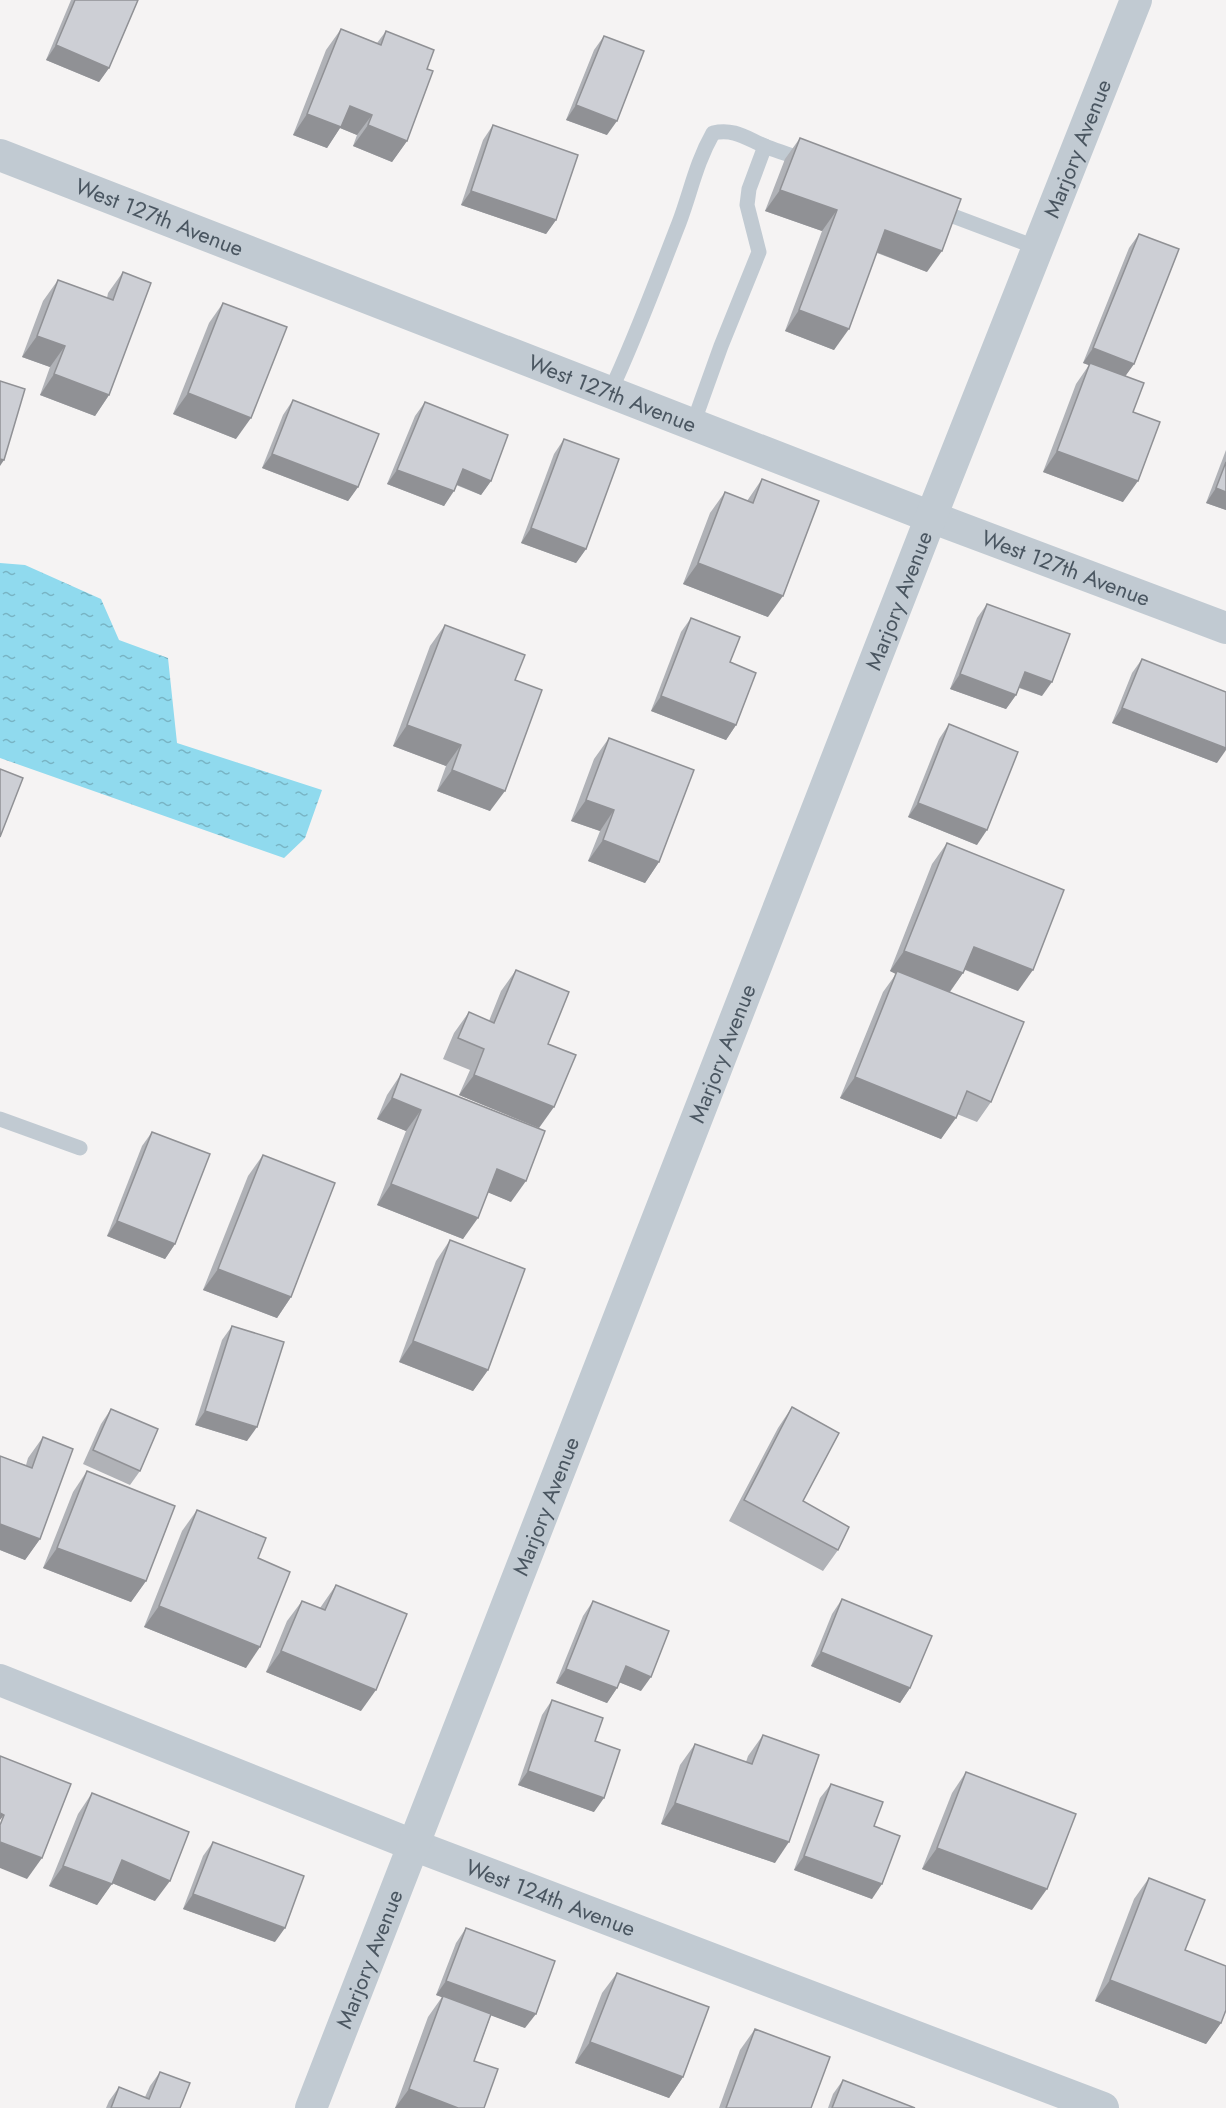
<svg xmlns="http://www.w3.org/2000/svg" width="1226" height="2108" viewBox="0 0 1226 2108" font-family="Jost,sans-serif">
<defs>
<pattern id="water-ripples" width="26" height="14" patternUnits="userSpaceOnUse" patternTransform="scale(1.5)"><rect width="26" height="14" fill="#90daee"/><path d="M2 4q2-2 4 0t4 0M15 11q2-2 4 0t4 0" fill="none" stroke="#78b4c4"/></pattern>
</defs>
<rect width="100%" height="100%" fill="#f5f3f3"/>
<path fill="url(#water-ripples)" d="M0 563 25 565 101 599 119 640 168 658 177 743 322 790 305 838 284 858 0 758Z"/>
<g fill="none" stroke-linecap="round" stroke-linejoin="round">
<g stroke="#c1cad2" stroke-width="15">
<path d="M937 210 1038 248"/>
<path d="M610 392C636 337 657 279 679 223 691 191 696 163 713 133 735 128 747 139 767 147 780 152 794 156 807 161"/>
<path d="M693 424 721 346 759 252 747 205 749 189 765 146"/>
<path d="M0 1119 80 1148"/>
</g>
<g stroke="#c1cad2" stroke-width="32">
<path id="s1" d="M0 155 931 517 1226 628"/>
<path id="s2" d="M0 1680 413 1845 1103 2108"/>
<path id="s3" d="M311 2108 931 517 1136 0"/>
</g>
</g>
<g fill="#b0b2b7">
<path d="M71 0H138L109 68 99 82 46 60Z"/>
<path d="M341 29 377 43 386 31 427 69 407 141 392 162 353 146 357 135 340 128 327 148 293 135 326 50Z"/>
<path d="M604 36 607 135 566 120 594 50Z"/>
<path d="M493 125 556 220 546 234 461 205 483 140Z"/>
<path d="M800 138 927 272 877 253 834 350 785 331 822 231 765 211 785 159Z"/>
<path d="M1139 234 1134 364 1125 376 1133 412 1123 502 1043 472 1076 384 1089 365 1083 363 1129 248Z"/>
<path d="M123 272 109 395 95 416 40 395 50 367 22 357 43 301 58 280 107 298 108 293Z"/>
<path d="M223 303 236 439 173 414 209 323Z"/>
<path d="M293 400 358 487 348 501 262 468 283 415Z"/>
<path d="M425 402 491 481 481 495 456 485 444 506 387 484 415 416Z"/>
<path d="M564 439 586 549 576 563 521 543 554 454Z"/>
<path d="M1226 450V510L1206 503Z"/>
<path d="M762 479 768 617 683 584 710 513 725 492 747 501Z"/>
<path d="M987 604 1042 696 1019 688 1016 695 1006 709 950 689 977 618Z"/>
<path d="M691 618 730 662 736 725 726 740 651 711 681 632Z"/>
<path d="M445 625 515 680 490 811 437 791 446 766 393 746 430 646Z"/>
<path d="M1142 659 1217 763 1112 723 1132 673Z"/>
<path d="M949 724 977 845 908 817 939 739Z"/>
<path d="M609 738 659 862 645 883 588 861 600 831 571 821 594 759Z"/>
<path d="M947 843 1018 991 965 970 950 992 991 1102 977 1122 957 1114 941 1139 840 1098 883 992 896 974 890 971 932 864Z"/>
<path d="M516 970 548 1044 539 1128 459 1095 470 1070 443 1059 454 1033 469 1012 489 1021 501 991Z"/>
<path d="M401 1074 511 1202 488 1192 463 1239 377 1205 406 1131 377 1119 387 1095Z"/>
<path d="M152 1132 175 1244 165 1259 107 1236 142 1146Z"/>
<path d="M263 1155 291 1297 277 1318 203 1290 248 1176Z"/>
<path d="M450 1240 488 1370 473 1391 399 1362 436 1261Z"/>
<path d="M232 1326 247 1441 195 1425 222 1340Z"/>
<path d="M792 1407 803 1501 838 1550 823 1571 729 1521 778 1428Z"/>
<path d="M111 1409 140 1471 130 1485 83 1464 101 1424Z"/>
<path d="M43 1437 40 1539 25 1560 0 1550V1456L26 1465 28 1458Z"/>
<path d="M87 1471 146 1581 131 1602 43 1568 73 1492Z"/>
<path d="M197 1510 258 1558 246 1668 144 1627 182 1531Z"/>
<path d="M336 1585 361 1711 266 1672 287 1621 302 1601 320 1608Z"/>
<path d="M842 1599 910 1688 900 1703 811 1666 832 1614Z"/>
<path d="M593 1601 641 1691 619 1682 617 1688 607 1703 556 1683 583 1616Z"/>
<path d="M552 1700 595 1741 594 1812 518 1785 542 1715Z"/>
<path d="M763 1735 775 1863 661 1824 680 1765 695 1744 746 1762 748 1756Z"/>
<path d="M966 1772 1032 1910 922 1869 952 1793Z"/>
<path d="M831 1784 874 1826 872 1899 794 1870 820 1798Z"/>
<path d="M92 1793 155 1901 112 1883 97 1905 49 1886 78 1814Z"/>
<path d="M213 1842 275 1942 183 1909 203 1856Z"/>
<path d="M1149 1878 1221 2023 1206 2044 1095 2001 1134 1899Z"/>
<path d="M466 1928 525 2028 491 2015 474 2061 484 2108H395L428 2017 442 1997 436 1995 456 1943Z"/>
<path d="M617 1973 683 2077 669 2098 575 2063 602 1993Z"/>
<path d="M755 2029 811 2108H719L740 2050Z"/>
<path d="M160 2072 180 2108H106L109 2101 119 2087 145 2097 150 2086Z"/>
<path d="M843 2080 915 2108H828L833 2094Z"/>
</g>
<g fill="#909195">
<path d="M56 45 109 68 99 82 46 60Z"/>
<path d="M576 105 617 121 607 135 566 120Z"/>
<path d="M350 106 372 115 357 135 340 128 327 148 293 135 307 114Z"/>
<path d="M368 125 407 141 392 162 353 146Z"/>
<path d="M780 190 837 210 822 231 765 211Z"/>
<path d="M471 191 556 220 546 234 461 205Z"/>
<path d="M885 230 942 251 927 272 871 250Z"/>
<path d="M799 310 849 329 834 350 785 331Z"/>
<path d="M37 336 65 346 50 367 22 357Z"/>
<path d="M1093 348 1134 364 1124 378 1083 363Z"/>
<path d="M54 374 109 395 95 416 40 395Z"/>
<path d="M188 393 251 418 236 439 173 414Z"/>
<path d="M1057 451 1138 481 1123 502 1043 472Z"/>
<path d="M272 454 358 487 348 501 262 468Z"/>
<path d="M0 459 4 460 0 466Z"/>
<path d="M463 469 491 481 481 495 453 483Z"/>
<path d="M397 470 454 491 444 506 387 484Z"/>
<path d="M1216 488 1226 492V510L1206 503Z"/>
<path d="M531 528 586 549 576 563 521 543Z"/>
<path d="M698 563 783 596 768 617 683 584Z"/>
<path d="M1025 672 1052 682 1042 696 1015 686Z"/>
<path d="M960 674 1016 695 1006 709 950 689Z"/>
<path d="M661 696 736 725 726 740 651 711Z"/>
<path d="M1122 708 1226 748V750L1217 763 1112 723Z"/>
<path d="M407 725 461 745 446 766 393 746Z"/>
<path d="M452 770 505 791 490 811 437 791Z"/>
<path d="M586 800 614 810 600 831 571 821Z"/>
<path d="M918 803 987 830 977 845 908 817Z"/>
<path d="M603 840 659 862 645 883 588 861Z"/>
<path d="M974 947 1033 970 1018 991 959 967Z"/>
<path d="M904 951 963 973 948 994 897 971 896 974 890 971Z"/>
<path d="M474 1075 554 1107 539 1128 459 1095Z"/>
<path d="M855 1077 956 1118 941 1139 840 1098Z"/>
<path d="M392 1098 421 1110 406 1131 377 1119Z"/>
<path d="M497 1169 526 1181 511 1202 482 1190Z"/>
<path d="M391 1184 478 1218 463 1239 377 1205Z"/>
<path d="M117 1221 175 1244 165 1259 107 1236Z"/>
<path d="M218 1269 291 1297 277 1318 203 1290Z"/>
<path d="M413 1341 488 1370 473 1391 399 1362Z"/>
<path d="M205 1411 257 1427 247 1441 195 1425Z"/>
<path d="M0 1524 40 1539 25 1560 0 1550Z"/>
<path d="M57 1548 146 1581 131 1602 43 1568Z"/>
<path d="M159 1606 260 1647 246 1668 144 1627Z"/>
<path d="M281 1651 376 1690 361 1711 266 1672Z"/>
<path d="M821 1652 910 1688 900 1703 811 1666Z"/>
<path d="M626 1666 651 1677 641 1691 616 1681Z"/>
<path d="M566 1669 617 1688 607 1703 556 1683Z"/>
<path d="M528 1771 604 1798 594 1812 518 1785Z"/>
<path d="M675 1803 789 1842 775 1863 661 1824Z"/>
<path d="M0 1813 4 1815 0 1820Z"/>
<path d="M0 1842 42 1858 27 1879 0 1868Z"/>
<path d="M937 1848 1047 1889 1032 1910 922 1869Z"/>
<path d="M804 1856 882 1884 872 1899 794 1870Z"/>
<path d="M122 1860 170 1881 155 1901 107 1881Z"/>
<path d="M63 1866 112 1884 97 1905 49 1886Z"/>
<path d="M193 1894 285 1928 275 1942 183 1909Z"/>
<path d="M1110 1980 1221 2023 1206 2044 1095 2001Z"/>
<path d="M446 1981 536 2014 525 2028 436 1995Z"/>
<path d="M590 2042 683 2077 669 2098 575 2063Z"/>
<path d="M409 2089 458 2108H395Z"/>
</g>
<g fill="#cdcfd5" stroke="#909195" stroke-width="1.5">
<path d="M75 0H138L109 68 56 45Z"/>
<path d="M341 29 381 45 386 31 434 50 427 69 433 71 407 141 368 125 372 115 350 106 341 127 307 114Z"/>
<path d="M604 36 644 51 617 121 576 105Z"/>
<path d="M493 125 578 155 556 220 471 191Z"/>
<path d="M800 138 961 199 942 251 885 230 849 329 799 310 837 210 780 190Z"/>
<path d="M1139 234 1179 249 1134 364 1093 348Z"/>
<path d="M123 272 151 283 109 395 54 374 65 346 37 336 58 280 113 300Z"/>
<path d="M223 303 287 327 251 418 188 393Z"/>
<path d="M1090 363 1144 383 1133 412 1160 422 1138 481 1057 451Z"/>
<path d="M0 381 25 389 4 460 0 459Z"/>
<path d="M293 400 379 434 358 487 272 454Z"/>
<path d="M425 402 508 435 491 481 463 469 454 491 397 470Z"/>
<path d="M564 439 619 459 586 549 531 528Z"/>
<path d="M1226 462V492L1216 488Z"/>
<path d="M762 479 819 501 783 596 698 563 725 492 753 503Z"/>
<path d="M987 604 1070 634 1052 682 1025 672 1016 695 960 674Z"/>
<path d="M691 618 740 637 730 662 756 673 736 725 661 696Z"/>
<path d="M445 625 525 655 515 680 542 690 505 791 452 770 461 745 407 725Z"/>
<path d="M1142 659 1226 692V748L1122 708Z"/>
<path d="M949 724 1018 752 987 830 918 803Z"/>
<path d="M609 738 694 770 659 862 603 840 614 810 586 800Z"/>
<path d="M0 769 23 778 0 837Z"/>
<path d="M947 843 1064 890 1033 970 974 947 963 973 904 951Z"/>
<path d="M516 970 569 992 548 1044 576 1055 554 1107 474 1075 484 1049 458 1038 469 1012 494 1023Z"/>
<path d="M897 971 1024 1022 991 1102 967 1091 956 1118 855 1077Z"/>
<path d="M401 1074 545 1131 526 1181 497 1169 478 1218 391 1184 421 1110 392 1098Z"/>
<path d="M152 1132 210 1154 175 1244 117 1221Z"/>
<path d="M263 1155 335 1183 291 1297 218 1269Z"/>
<path d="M450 1240 525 1269 488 1370 413 1341Z"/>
<path d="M232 1326 284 1342 257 1427 205 1411Z"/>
<path d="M792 1407 839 1433 803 1501 849 1527 838 1550 744 1500Z"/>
<path d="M111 1409 158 1429 140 1471 93 1450Z"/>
<path d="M43 1437 73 1449 40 1539 0 1524V1456L32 1468Z"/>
<path d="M87 1471 175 1506 146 1581 57 1548Z"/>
<path d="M197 1510 266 1538 258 1558 290 1572 260 1647 159 1606Z"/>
<path d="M336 1585 407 1614 376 1690 281 1651 302 1601 325 1610Z"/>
<path d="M842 1599 932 1636 910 1688 821 1652Z"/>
<path d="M593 1601 669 1631 651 1677 626 1666 617 1688 566 1669Z"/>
<path d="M552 1700 603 1718 595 1741 620 1750 604 1798 528 1771Z"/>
<path d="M763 1735 819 1755 789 1842 675 1803 695 1744 752 1764Z"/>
<path d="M0 1756 71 1784 42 1858 0 1842V1825L4 1815 0 1813Z"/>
<path d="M966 1772 1076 1814 1047 1889 937 1848Z"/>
<path d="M831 1784 883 1802 874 1826 900 1836 882 1884 804 1856Z"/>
<path d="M92 1793 189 1832 170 1881 122 1860 112 1884 63 1866Z"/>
<path d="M213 1842 304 1876 285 1928 193 1894Z"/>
<path d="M1149 1878 1205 1900 1185 1950 1226 1966V2010L1221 2023 1110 1980Z"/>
<path d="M466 1928 555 1961 536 2014 446 1981Z"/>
<path d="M617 1973 709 2007 683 2077 590 2042Z"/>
<path d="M443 1996 491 2014 474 2061 498 2069 484 2108H458L409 2089Z"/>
<path d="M755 2029 830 2057 811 2108H726Z"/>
<path d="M160 2072 190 2083 180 2108H111L119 2087 149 2099Z"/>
<path d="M843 2080 915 2108H832Z"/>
</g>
<g text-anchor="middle" stroke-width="4.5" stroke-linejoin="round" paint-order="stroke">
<g font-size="22" fill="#4a5661" stroke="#fff">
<text dy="8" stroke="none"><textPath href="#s3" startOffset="2104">Marjory Avenue</textPath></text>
<text dy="8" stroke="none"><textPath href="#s1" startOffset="171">West 127th Avenue</textPath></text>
<text dy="8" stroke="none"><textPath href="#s1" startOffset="657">West 127th Avenue</textPath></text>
<text dy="8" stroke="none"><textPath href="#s1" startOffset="1143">West 127th Avenue</textPath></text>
<text dy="8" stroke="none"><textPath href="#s3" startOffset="1618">Marjory Avenue</textPath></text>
<text dy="8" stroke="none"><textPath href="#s3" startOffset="1132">Marjory Avenue</textPath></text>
<text dy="8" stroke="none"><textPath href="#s3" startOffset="646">Marjory Avenue</textPath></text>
<text dy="8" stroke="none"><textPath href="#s2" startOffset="592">West 124th Avenue</textPath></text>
<text dy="8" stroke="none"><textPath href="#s3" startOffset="160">Marjory Avenue</textPath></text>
</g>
</g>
</svg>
